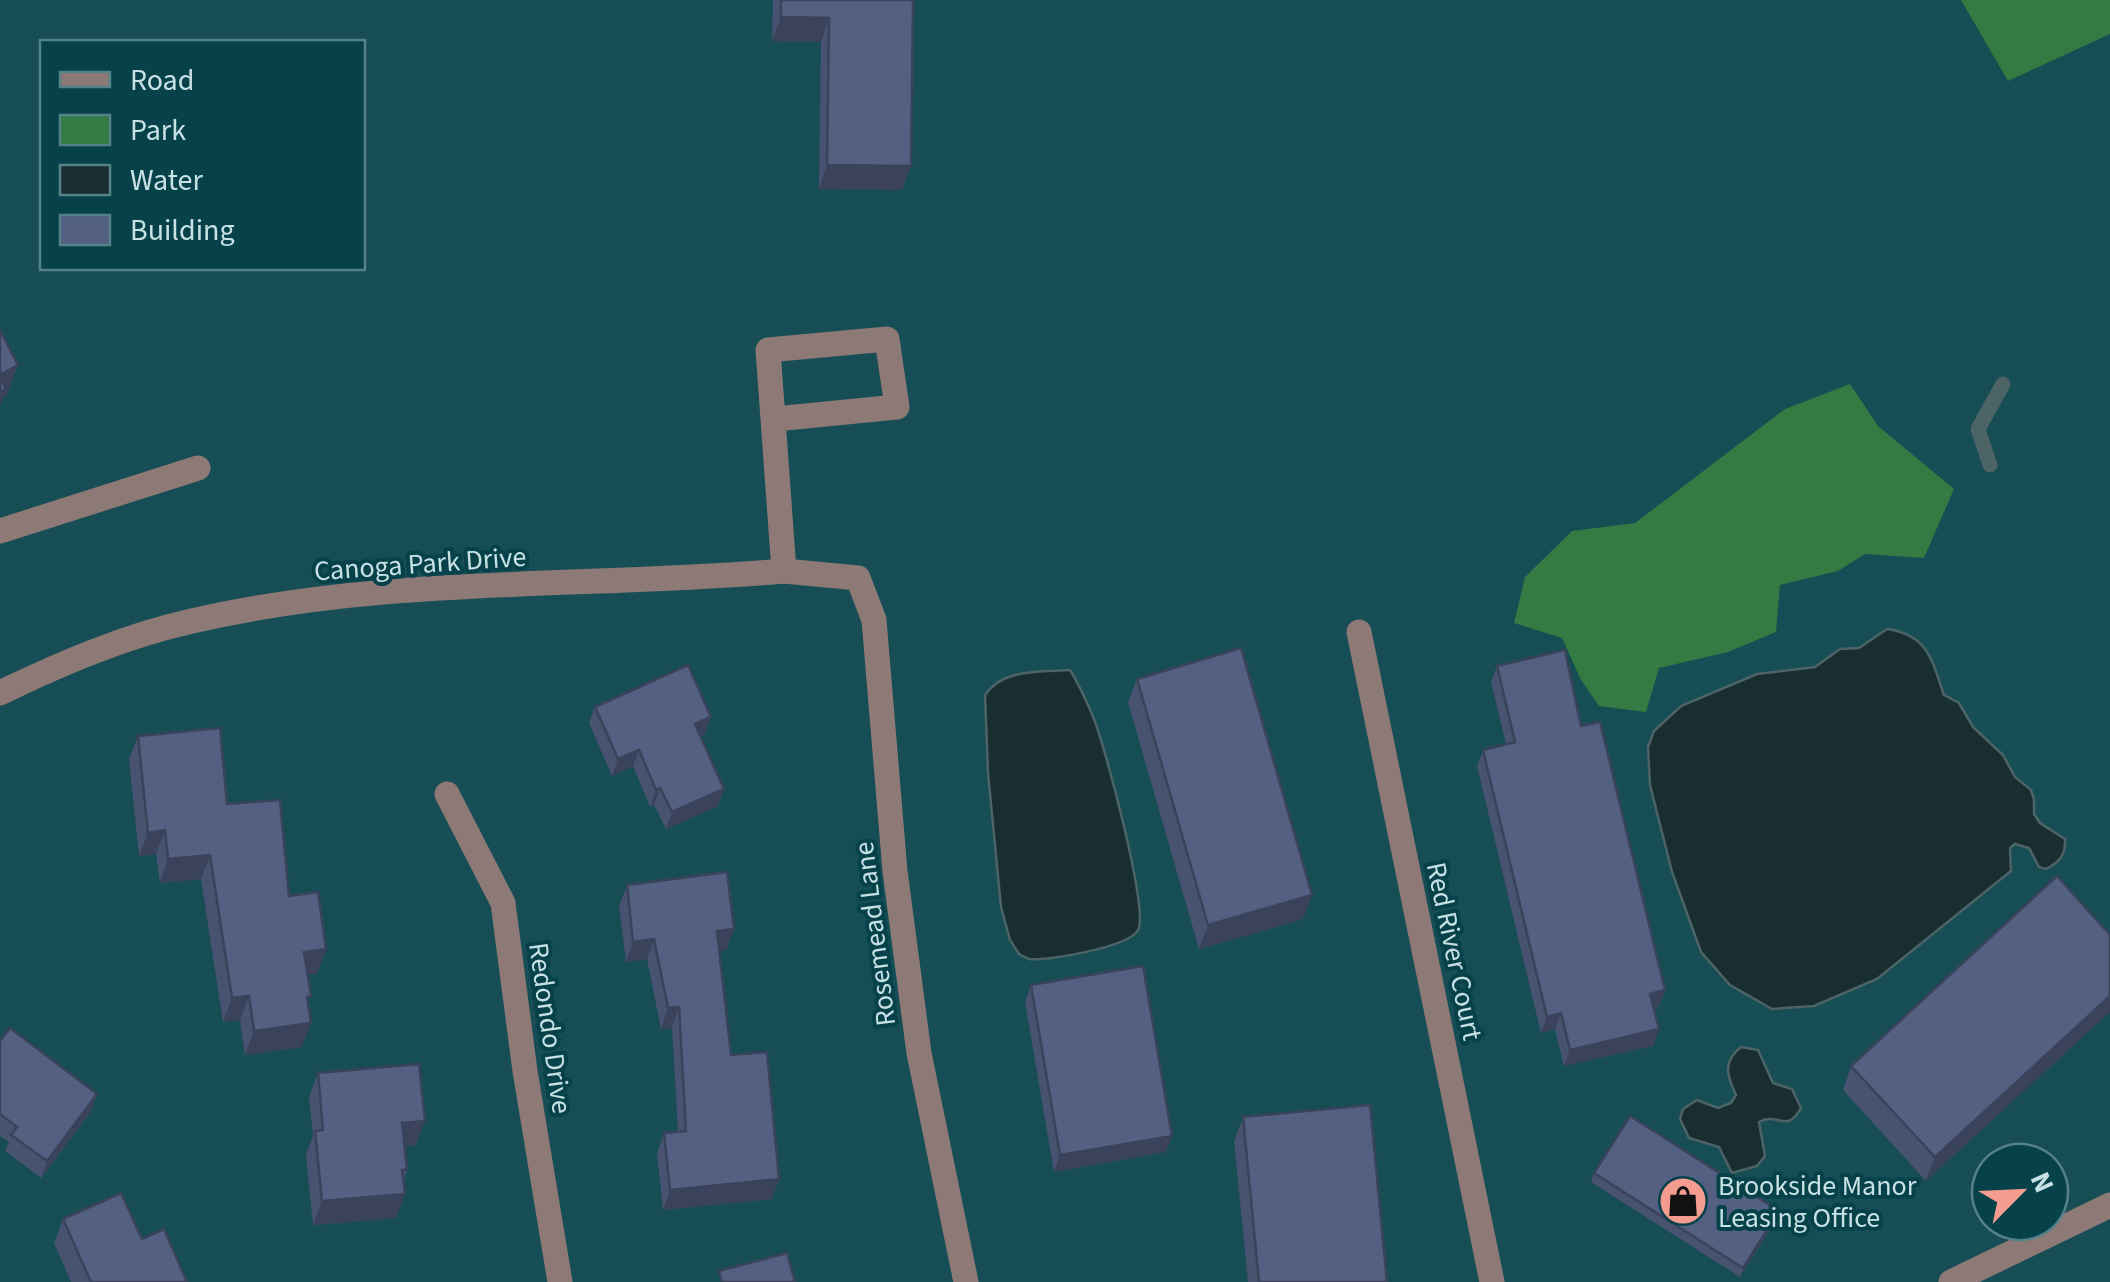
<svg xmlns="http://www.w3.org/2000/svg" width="2110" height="1282" viewBox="0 0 2110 1282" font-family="'Source Sans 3',sans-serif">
<rect width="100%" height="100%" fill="#174d55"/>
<g fill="#337b43">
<path d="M1961 0H2110V34L2008 81Z"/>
<path d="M1850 384 1878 426 1954 489 1924 558 1865 554 1838 571 1780 585 1776 632 1728 652 1659 668 1646 712 1599 706 1581 680 1562 638 1514 623 1525 577 1572 531 1635 523 1785 409Z"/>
</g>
<g fill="#192e31" stroke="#4d6467" stroke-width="2.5">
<path d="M1887 629C1929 635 1932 661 1944 695L1959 703 1973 727 2003 755 2015 777 2031 790 2034 799V814L2040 823 2065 839C2066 854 2060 862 2046 869L2039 867 2029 848 2015 844 2010 848 2011 871 1877 979 1814 1006 1772 1009 1730 985 1701 952 1672 872 1650 785 1648 747 1654 731 1681 706 1757 674 1815 667 1840 649 1859 648Z"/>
<path d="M1070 670C1080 686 1087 702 1094 719 1105 747 1149 910 1138 930 1129 947 1049 961 1029 959L1019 954 1010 940 1001 907 988 773 985 695C1003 668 1042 672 1070 670Z"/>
<path d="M1741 1047 1758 1050 1773 1083 1792 1089 1801 1108C1786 1135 1778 1111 1759 1122L1765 1156 1757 1166 1732 1173 1719 1147 1689 1138 1680 1119 1683 1109 1697 1100 1718 1108 1731 1103 1736 1095C1727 1076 1722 1062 1741 1047Z"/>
</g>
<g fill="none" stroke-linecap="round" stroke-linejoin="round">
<path stroke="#4d6467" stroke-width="15" d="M1990 465 1978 429 2003 384"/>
<g stroke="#8d7975" stroke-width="25">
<path d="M775 419 897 407 887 339 768 350 784 571"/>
<path d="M0 531 198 468"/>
<path d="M1359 632 1492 1282"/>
<path d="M0 693C62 663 125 636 192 621 386 576 587 588 784 571L858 578 874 620 895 871 919 1053 966 1282"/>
<path d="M447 794 503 903 525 1071 560 1282"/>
<path d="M1951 1282 2110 1205"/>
</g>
</g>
<g fill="#475370">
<path d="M773 0H913L911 166 902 190 819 189 821 42 772 41Z"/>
<path d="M1497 666 1581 726 1665 990 1659 1006 1653 1008 1659 1029 1653 1046 1564 1066 1555 1029 1541 1033 1477 766 1483 750 1506 744 1491 682Z"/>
<path d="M1137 679 1303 919 1199 949 1128 702Z"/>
<path d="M595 707 705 734 700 736 724 789 718 806 666 829 654 805 650 807 633 766 612 776 589 723Z"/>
<path d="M138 736 227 804 326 949 317 973 307 974 308 1004 302 1047 245 1055 240 1020 223 1022 201 879 160 883 156 854 139 856 129 759Z"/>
<path d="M2057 876 1926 1181 1843 1090 1851 1066Z"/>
<path d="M627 885 734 929 726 950 719 951 731 1055 772 1199 663 1210 657 1153 664 1133 678 1131 672 1028 661 1029 647 959 626 962 619 906Z"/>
<path d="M1031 985 1166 1152 1054 1172 1025 1002Z"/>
<path d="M0 1041 97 1094 91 1111 41 1178 5 1151 9 1142 0 1136Z"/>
<path d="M318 1073 416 1145 405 1146 407 1169 404 1180 396 1218 313 1225 306 1155 313 1136 309 1097Z"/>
<path d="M1243 1117 1387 1282H1248L1234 1141Z"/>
<path d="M1594 1173 1779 1211 1776 1220 1740 1277 1591 1182Z"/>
<path d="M63 1219 142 1239 187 1282H71L54 1243Z"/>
</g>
<g fill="#3a435b">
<path d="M781 17 829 18 821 42 772 41Z"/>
<path d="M827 165 911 166 902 190 819 189Z"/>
<path d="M18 365 7 395 3 397 0 405V375Z"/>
<path d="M711 717 705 734 689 741 695 724Z"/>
<path d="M639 750 633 766 612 776 618 759Z"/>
<path d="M660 788 654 805 650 807 656 790Z"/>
<path d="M724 789 718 806 666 829 672 812Z"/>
<path d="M165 830 156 854 139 856 148 833Z"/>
<path d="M210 855 201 879 160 883 168 859Z"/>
<path d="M1312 895 1303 919 1199 949 1208 925Z"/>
<path d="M734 929 726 950 709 952 717 931Z"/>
<path d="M654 939 647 959 626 962 633 942Z"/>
<path d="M326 949 317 973 295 976 304 952Z"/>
<path d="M1665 990 1659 1006 1644 1010 1650 994Z"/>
<path d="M249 996 240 1020 223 1022 232 998Z"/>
<path d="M2110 996V1012L1926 1181 1935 1157Z"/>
<path d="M679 1007 672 1028 661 1029 668 1008Z"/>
<path d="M1561 1013 1555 1029 1541 1033 1547 1017Z"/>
<path d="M311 1023 302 1047 245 1055 254 1031Z"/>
<path d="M1659 1029 1653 1046 1564 1066 1570 1050Z"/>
<path d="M97 1094 91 1111 41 1178 47 1161Z"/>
<path d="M425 1121 416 1145 394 1147 402 1123Z"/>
<path d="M1172 1136 1166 1152 1054 1172 1060 1155Z"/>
<path d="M779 1179 772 1199 663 1210 670 1190Z"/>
<path d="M405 1194 396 1218 313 1225 322 1201Z"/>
<path d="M1779 1211 1776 1220 1740 1277 1743 1268Z"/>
</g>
<g fill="#536082" stroke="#3a435b" stroke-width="2.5">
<path d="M781 0H913L911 166 827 165 829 18 781 17Z"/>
<path d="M0 330 18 365 0 375Z"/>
<path d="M0 377 6 389 0 392Z"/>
<path d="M1241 648 1312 895 1208 925 1137 679Z"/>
<path d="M1565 650 1581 726 1600 722 1665 990 1650 994 1659 1029 1570 1050 1561 1013 1547 1017 1483 750 1515 742 1497 666Z"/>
<path d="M688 665 711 717 695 724 724 789 672 812 660 788 656 790 639 750 618 759 595 707Z"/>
<path d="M220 728 227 804 280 800 289 896 318 892 326 949 304 952 311 996 307 997 311 1023 254 1031 249 996 232 998 210 855 168 859 165 830 148 833 138 736Z"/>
<path d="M727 872 734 929 717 931 731 1055 767 1052 779 1179 670 1190 664 1133 686 1131 679 1007 668 1008 654 939 633 942 627 885Z"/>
<path d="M2057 876 2110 935V996L1935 1157 1851 1066Z"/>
<path d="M1143 966 1172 1136 1060 1155 1031 985Z"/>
<path d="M10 1028 97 1094 47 1161 11 1135 17 1127 0 1114V1041Z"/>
<path d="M419 1064 425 1121 402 1123 407 1169 402 1170 405 1194 322 1201 315 1131 323 1130 318 1073Z"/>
<path d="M1370 1105 1387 1282H1259L1243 1117Z"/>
<path d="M1630 1116 1779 1211 1743 1268 1594 1173Z"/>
<path d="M121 1193 142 1239 164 1229 187 1282H91L63 1219Z"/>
<path d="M787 1253 795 1282H722L719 1271Z"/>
</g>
<defs>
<g id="shop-disc" transform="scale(2.5)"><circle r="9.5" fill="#f59c90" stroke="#07424a"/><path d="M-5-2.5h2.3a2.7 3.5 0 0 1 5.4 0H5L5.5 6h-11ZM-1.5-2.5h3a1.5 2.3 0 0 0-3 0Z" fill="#111"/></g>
</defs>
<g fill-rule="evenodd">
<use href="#shop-disc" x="1683" y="1201"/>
</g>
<g text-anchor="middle" stroke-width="8" stroke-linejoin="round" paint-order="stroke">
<g font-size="28" fill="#c7e1e5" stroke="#07424a">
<text transform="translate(420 563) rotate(-4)" y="10">Canoga Park Drive</text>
<text transform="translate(874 934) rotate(-97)" y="10">Rosemead Lane</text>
<text transform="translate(1455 951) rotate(78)" y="10">Red River Court</text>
<text transform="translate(551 1028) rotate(82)" y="10">Redondo Drive</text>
</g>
<g font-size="28" fill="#c7e1e5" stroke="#07424a" text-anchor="start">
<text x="1718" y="1195">Brookside Manor<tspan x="1718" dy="32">Leasing Office</tspan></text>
</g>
</g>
<rect x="40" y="40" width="325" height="230" fill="#07424a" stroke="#548288" stroke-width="2.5"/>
<rect x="60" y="72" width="50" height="15" fill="#8d7975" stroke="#548288" stroke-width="2.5"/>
<text x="130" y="90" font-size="30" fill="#c7e1e5">Road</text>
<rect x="60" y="115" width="50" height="30" fill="#337b43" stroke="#548288" stroke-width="2.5"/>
<text x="130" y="140" font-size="30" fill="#c7e1e5">Park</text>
<rect x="60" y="165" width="50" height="30" fill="#192e31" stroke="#548288" stroke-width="2.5"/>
<text x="130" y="190" font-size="30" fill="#c7e1e5">Water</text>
<rect x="60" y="215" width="50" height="30" fill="#536082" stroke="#548288" stroke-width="2.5"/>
<text x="130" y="240" font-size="30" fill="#c7e1e5">Building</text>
<g transform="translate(2020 1192) rotate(66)"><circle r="48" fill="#07424a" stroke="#548288" stroke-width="2.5"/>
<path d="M0-8L18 38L0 25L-18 38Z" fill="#f59c90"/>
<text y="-15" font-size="28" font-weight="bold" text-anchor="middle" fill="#c7e1e5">N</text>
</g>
</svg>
